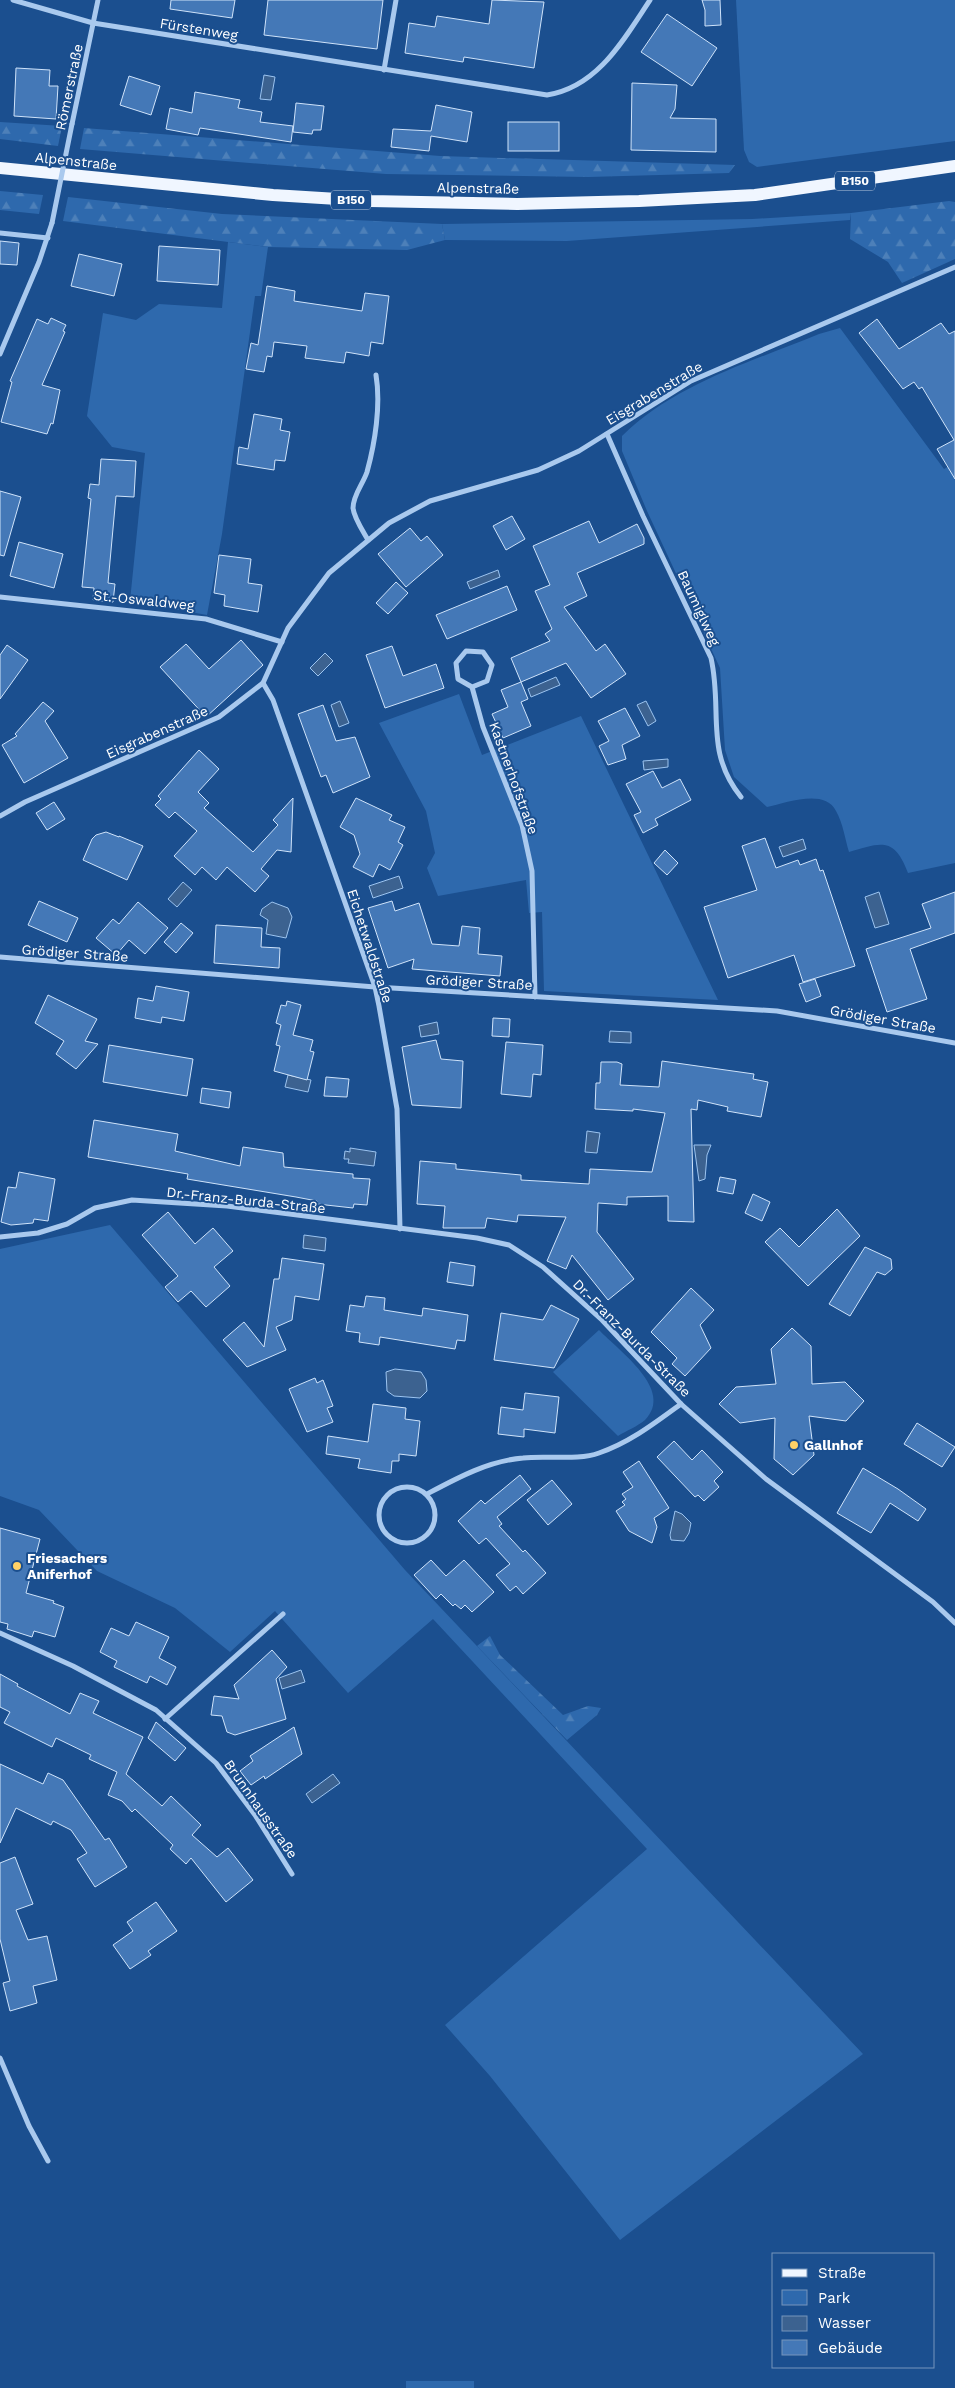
<svg xmlns="http://www.w3.org/2000/svg" width="955" height="2388" viewBox="0 0 955 2388" font-family="'Work Sans',sans-serif">
<defs>
<pattern id="forest-firs" width="22" height="20" patternUnits="userSpaceOnUse" patternTransform="scale(1.25)"><rect width="22" height="20" fill="#2e69ad"/><path d="M5 1l3.5 6h-7zM16 11l3.5 6h-7z" fill="#4d80b9"/></pattern>
</defs>
<rect width="100%" height="100%" fill="#1b4f8f"/>
<g fill="#2e69ad">
<path d="M736 0H955V141L757 167 749 162 744 150Z"/>
<path d="M851 213 850 220 567 241 445 240 442 224 752 219Z"/>
<path d="M228 242 268 247 261 296H255L222 534 207 615 130 601 145 453 112 447 87 416 103 313 136 320 159 304 222 308Z"/>
<path d="M840 328 944 469 955 463V863L908 873C894 836 881 843 849 852 845 839 843 823 836 811 825 788 786 803 767 807L734 777 725 750 720 668 647 511 622 451V436C675 384 751 362 819 334Z"/>
<path d="M459 694 482 755 581 716 718 1000 544 991 542 912 529 913 526 880 438 896 427 868 435 853 426 811 379 723Z"/>
<path d="M110 1225 405 1570 863 2054 620 2240 490 2076 445 2025 647 1849 433 1619 348 1693 275 1611 230 1652 175 1608 97 1571 39 1510 0 1496V1249Z"/>
<path d="M599 1330C619 1351 675 1390 645 1420 638 1426 626 1431 618 1436L553 1372Z"/>
<rect x="406" y="2381" width="68" height="7"/>
</g>
<g fill="url(#forest-firs)">
<path d="M0 122 62 126 58 146 0 139Z"/>
<path d="M84 128 440 156 735 165 729 173 588 177 386 174 80 149Z"/>
<path d="M0 191 43 195 39 214 0 210Z"/>
<path d="M68 197 222 214 442 224 445 240 407 250 268 247 63 221Z"/>
<path d="M949 201 955 202V259L902 283 888 262 850 239 851 213Z"/>
<path d="M490 1636 500 1655 563 1715 588 1706 601 1708 597 1715 567 1740 477 1646Z"/>
</g>
<g fill="#3c6290" stroke="#9cc4f0">
<path d="M264 75 275 77 271 100 260 99Z"/>
<path d="M498 570 500 577 470 589 467 582Z"/>
<path d="M325 653 333 661 318 676 310 668Z"/>
<path d="M556 677 560 685 531 697 528 689Z"/>
<path d="M340 701 349 723 339 727 331 705Z"/>
<path d="M646 701 656 721 648 726 637 705Z"/>
<path d="M668 759V767L644 770 643 761Z"/>
<path d="M803 839 806 849 783 857 779 847Z"/>
<path d="M399 876 403 888 373 898 369 886Z"/>
<path d="M183 882 192 890 177 907 168 899Z"/>
<path d="M879 892 889 924 875 928 865 897Z"/>
<path d="M272 902 288 908 292 917 286 938 266 934 268 920 260 915 262 909Z"/>
<path d="M437 1022 439 1034 421 1037 419 1026Z"/>
<path d="M610 1031 631 1032V1043L609 1042Z"/>
<path d="M288 1075 311 1080 308 1092 285 1087Z"/>
<path d="M587 1131 600 1133 597 1153 585 1152Z"/>
<path d="M694 1145H711L707 1155 705 1179 699 1181Z"/>
<path d="M350 1148 376 1152 374 1166 348 1163 349 1159H344L345 1151 350 1152Z"/>
<path d="M304 1235 326 1238 325 1251 303 1248Z"/>
<path d="M395 1369 421 1372 426 1380 427 1391 420 1398 394 1396 387 1391 386 1372Z"/>
<path d="M675 1511 682 1514 691 1523 689 1533 684 1541 671 1540 670 1535Z"/>
<path d="M301 1670 305 1682 282 1689 279 1678Z"/>
<path d="M333 1774 340 1783 312 1803 306 1794Z"/>
</g>
<g fill="#4478b7" stroke="#cfe3fa">
<path d="M171 0H235L232 18 170 9Z"/>
<path d="M268 0H383L377 49 264 35Z"/>
<path d="M492 0 544 2 534 68 464 57 463 62 405 53 409 23 435 27 437 16 489 24Z"/>
<path d="M702 0H720L721 25 705 26V10Z"/>
<path d="M667 14 717 48 692 86 641 52Z"/>
<path d="M16 68 50 70 49 86H58L56 119 14 116Z"/>
<path d="M129 76 160 86 151 115 120 105Z"/>
<path d="M632 83 677 85 675 109 670 118 716 119V152L631 150Z"/>
<path d="M195 92 240 100 238 108 262 112 260 122 293 126 291 142 200 128 198 135 166 129 170 108 192 113Z"/>
<path d="M296 103 324 106 321 130H313L312 134 293 132Z"/>
<path d="M436 105 472 112 467 142 431 136 429 151 391 147 393 129 431 131Z"/>
<rect x="508" y="122" width="51" height="29"/>
<path d="M0 241 19 243 17 265 0 264Z"/>
<path d="M159 246 220 250 218 285 157 281Z"/>
<path d="M79 254 122 264 114 296 71 286Z"/>
<path d="M267 286 295 291 294 301 362 311 365 293 389 296 383 344 371 342 369 356 346 352 344 363 305 358 307 346 274 342 272 357 267 356 264 372 246 369 251 343 258 345Z"/>
<path d="M51 318 66 325 63 331 65 332 42 385 60 390 53 424 51 423 47 434 1 422 12 382 10 381 37 319 48 324Z"/>
<path d="M877 319 899 349 941 323 949 334 955 331V479L937 449 954 440 922 387 919 389 914 382 903 389 859 333Z"/>
<path d="M254 414 282 419 280 430 290 432 285 461 275 460 274 470 237 464 239 447 248 449Z"/>
<path d="M101 459 136 461 134 497 116 496 108 583 115 584 113 602 93 600 94 588 82 587 91 499 88 498 90 484 99 485Z"/>
<path d="M0 491 21 497 4 556 0 555Z"/>
<path d="M512 516 525 539 506 550 493 526Z"/>
<path d="M589 521 599 543 637 524 644 538V544L577 573 587 596 564 607 596 651 605 644 626 674 591 698 566 663 521 682 511 658 550 641 545 634 552 629 535 591 550 585 533 546Z"/>
<path d="M410 528 421 541 427 536 443 555 406 587 378 554Z"/>
<path d="M19 542 63 554 54 588 10 576Z"/>
<path d="M219 555 251 559 248 583 262 585 258 612 224 606 225 595 214 593Z"/>
<path d="M396 582 408 593 388 614 376 603Z"/>
<path d="M507 586 517 610 447 639 436 615Z"/>
<path d="M241 640 263 665 206 717 160 667 186 644 209 669Z"/>
<path d="M7 645 28 660 0 699V655Z"/>
<path d="M392 646 403 676 436 664 444 688 385 708 366 655Z"/>
<path d="M521 682 528 699 521 702 531 726 503 738 492 714 508 707 501 690Z"/>
<path d="M43 702 54 711 45 721 68 758 24 783 2 745 17 736 15 734Z"/>
<path d="M323 705 336 741 355 737 370 777 333 793 326 775 321 777 298 714Z"/>
<path d="M625 708 640 736 622 745 626 759 608 765 599 746 609 741 598 721Z"/>
<path d="M199 750 219 769 198 792 209 803 204 808 253 852 278 825 273 820 293 798 291 852 277 850 261 869 269 876 255 892 227 867 216 880 202 867 195 875 174 856 197 831 175 812 169 818 155 805 161 799 158 796Z"/>
<path d="M653 771 662 788 680 779 691 800 655 819 658 825 643 833 634 815 641 812 626 784Z"/>
<path d="M356 798 392 815 389 820 405 827 398 842 403 845 390 870 379 864 373 877 353 867 360 854 354 835 340 827Z"/>
<path d="M54 802 65 819 47 830 36 813Z"/>
<path d="M106 832 119 837V836L143 846 127 880 83 860 92 839 96 835Z"/>
<path d="M765 838 776 868 798 860 800 865 816 859 820 871 823 870 855 966 803 982 794 955 728 978 704 907 757 890 742 846Z"/>
<path d="M665 850 678 863 667 875 654 863Z"/>
<path d="M955 892V933L910 949 927 999 887 1012 866 949 931 928 922 904Z"/>
<path d="M39 901 78 918 67 942 28 925Z"/>
<path d="M392 901 395 911 419 903 432 944 459 946 462 926 480 928 478 954 502 956 500 976 412 969 414 959 388 968 368 908Z"/>
<path d="M138 902 168 928 145 954 129 940 116 955 96 938 113 919 119 924Z"/>
<path d="M181 923 193 933 176 953 164 942Z"/>
<path d="M216 925 262 928 261 947 280 948 279 968 214 963Z"/>
<path d="M815 979 821 996 806 1002 799 984Z"/>
<path d="M156 986 189 992 184 1021 162 1017 161 1023 135 1018 138 998 153 1001Z"/>
<path d="M48 995 97 1019 85 1041 98 1044 76 1069 56 1054 64 1041 35 1023Z"/>
<path d="M287 1001 301 1005 293 1035 313 1040 310 1051 314 1052 307 1080 274 1071 280 1046 276 1045 281 1025 276 1023 281 1005 286 1006Z"/>
<path d="M493 1018 510 1019 509 1037 492 1036Z"/>
<path d="M436 1040 441 1059 463 1061 461 1108 412 1105 402 1047Z"/>
<path d="M506 1042 543 1045 541 1075 533 1074 531 1097 501 1094Z"/>
<path d="M109 1045 193 1059 187 1096 103 1082Z"/>
<path d="M662 1061 754 1074 753 1079 768 1082 761 1117 727 1111 728 1107 698 1100 697 1110 691 1109 694 1222 668 1221V1196L627 1197V1205L598 1203 597 1232 634 1279 608 1300 572 1255 566 1269 547 1261 566 1217 518 1215 517 1222 487 1218 485 1228H443L445 1206 417 1204 420 1161 456 1164V1169L521 1175V1180L589 1184 590 1169 652 1172 665 1113 633 1109V1111L595 1109 596 1083H600L601 1062H617L622 1064 620 1085 659 1087Z"/>
<path d="M326 1077 349 1079 347 1097 324 1096Z"/>
<path d="M202 1088 231 1092 229 1108 200 1103Z"/>
<path d="M94 1120 178 1134 175 1151 240 1166 243 1147 283 1153 284 1167 353 1174V1178L370 1179 367 1205 354 1204 353 1208 317 1204V1201L296 1197 187 1179 188 1174 88 1157Z"/>
<path d="M19 1172 55 1179 48 1221 34 1219 33 1223 11 1225 1 1222 8 1187 16 1188Z"/>
<path d="M720 1177 736 1180 733 1194 717 1191Z"/>
<path d="M753 1194 770 1202 762 1221 745 1213Z"/>
<path d="M837 1209 860 1236 808 1286 765 1242 780 1228 799 1247Z"/>
<path d="M168 1212 195 1244 213 1228 233 1251 214 1267 230 1286 206 1307 191 1291 178 1302 165 1287 178 1276 142 1235Z"/>
<path d="M865 1247 891 1259 892 1269 885 1275 877 1272 850 1316 829 1304Z"/>
<path d="M282 1258 324 1264 319 1300 295 1296 292 1320 276 1327 286 1350 247 1367 223 1340 244 1322 264 1347 274 1279H279Z"/>
<path d="M450 1262 475 1266 473 1286 447 1282Z"/>
<path d="M691 1288 714 1310 700 1325 711 1348 685 1376 672 1364 677 1358 651 1332Z"/>
<path d="M366 1296 385 1298 384 1310 422 1316 423 1308 468 1315 465 1341 457 1340 455 1349 380 1337 379 1345 359 1342 360 1333 346 1331 350 1305 364 1307Z"/>
<path d="M551 1305 579 1319 554 1368 494 1360 501 1313 543 1320Z"/>
<path d="M792 1328 811 1346 812 1384 845 1382 864 1401 846 1421 809 1416 814 1455 793 1475 774 1459 775 1418 740 1423 719 1404 736 1387 776 1384 771 1349Z"/>
<path d="M315 1378 317 1383 323 1380 333 1406 327 1408 333 1422 307 1432 289 1389Z"/>
<path d="M525 1393 559 1397 555 1433 524 1429V1437L498 1434 501 1407 523 1410Z"/>
<path d="M373 1404 406 1408 405 1419 420 1421 416 1456 399 1454V1461H392L391 1473 358 1468 360 1459 326 1454 328 1436 368 1442Z"/>
<path d="M917 1423 955 1447 942 1467 904 1444Z"/>
<path d="M674 1441 692 1460 702 1450 723 1472 714 1481 719 1487 704 1501 698 1495 695 1497 657 1457Z"/>
<path d="M639 1461 669 1508 654 1518 657 1527 652 1543 629 1531 616 1511 625 1505 622 1502 626 1499 622 1494 633 1487 623 1472Z"/>
<path d="M863 1468 898 1489 926 1509 918 1521 890 1503 871 1533 837 1513Z"/>
<path d="M520 1475 531 1489 497 1517 502 1524 499 1526 523 1552 525 1550 546 1573 523 1594 516 1586 510 1591 496 1575 510 1564 486 1538 479 1544 458 1521 481 1500 485 1504Z"/>
<path d="M552 1480 572 1504 548 1525 527 1500Z"/>
<path d="M0 1528 40 1539 26 1593 54 1601 53 1603 64 1607 55 1637 34 1631 32 1637 7 1629 8 1624 0 1622Z"/>
<path d="M431 1560 446 1576 464 1560 494 1592 472 1612 465 1605 461 1609 455 1604 453 1606 441 1594 436 1599 414 1575Z"/>
<path d="M136 1622 169 1637 159 1658 176 1667 167 1685 150 1676 147 1683 114 1667 117 1661 100 1652 111 1628 129 1636Z"/>
<path d="M272 1650 287 1667 276 1679 286 1719 235 1735 227 1732 222 1716 211 1715 214 1696 239 1699 234 1685Z"/>
<path d="M0 1674 18 1684 17 1686 70 1714 80 1693 99 1701 93 1713 143 1737 126 1774 162 1806 171 1796 201 1825 192 1835 217 1857 228 1848 253 1880 226 1902 191 1858 186 1864 170 1849 173 1845 135 1809 132 1812 122 1801 108 1795 117 1772 89 1759 91 1755 56 1738 52 1747 4 1723 10 1712 0 1707Z"/>
<path d="M156 1722 186 1748 175 1761 148 1738Z"/>
<path d="M294 1727 302 1754 265 1779 264 1776 251 1785 240 1771 253 1761 250 1756Z"/>
<path d="M0 1764 43 1784 48 1773 63 1780 105 1840 109 1838 127 1867 95 1887 77 1859 87 1853 71 1830 53 1821 51 1825 16 1808 0 1843Z"/>
<path d="M15 1857 33 1904 16 1910 28 1940 47 1936 57 1980 33 1986 37 2003 10 2011 3 1983 10 1981 0 1939V1863Z"/>
<path d="M156 1902 177 1931 148 1951 151 1955 130 1969 113 1945 133 1931 127 1922Z"/>
</g>
<g fill="none" stroke-linecap="round" stroke-linejoin="round">
<g stroke="#a9c9ee" stroke-width="5">
<path d="M13 0 93 23 547 95C598 87 624 39 650 0"/>
<path d="M384 70 396 0"/>
<path d="M72 124 98 0"/>
<path d="M0 233 48 238"/>
<path d="M0 354 39 262 52 223"/>
<path d="M607 434 643 516 711 658C723 711 704 751 741 797"/>
<path d="M368 540C363 531 354 518 353 508 353 495 363 484 367 472 375 443 381 405 376 375"/>
<path d="M0 597 206 619 282 642"/>
<path d="M263 683 273 700 375 987 379 1006 397 1109 400 1229"/>
<path d="M472 687 487 681 492 665 483 652 466 651 456 663 458 679 472 687 483 727 522 825 532 871 535 997"/>
<path d="M0 816 25 802 219 717 263 683 288 628 329 573 389 523 430 501 538 470 579 451 691 381 955 267"/>
<path d="M0 957 375 987 777 1011 955 1043"/>
<path d="M0 1237 38 1233 67 1224 95 1208 132 1200 227 1206 477 1238 509 1245 543 1267 602 1320 681 1404 766 1479 933 1602 955 1623"/>
<circle cx="407" cy="1515" r="28"/>
<path d="M427 1494C457 1478 488 1461 523 1458 546 1455 578 1461 599 1453 629 1443 655 1423 681 1404"/>
<path d="M0 1633 73 1666 156 1710 216 1763 255 1815 292 1874"/>
<path d="M165 1719 283 1614"/>
<path d="M0 2058 29 2126 48 2161"/>
</g>
<path stroke="#f0f6ff" stroke-width="12" d="M0 168 273 195 370 201 517 204 639 201 755 195 955 166"/>
<path stroke="#a9c9ee" stroke-width="5" d="M52 223 72 124"/>
</g>
<g fill="#ffd166" stroke="#1b4f8f" stroke-width="2">
<circle cx="794" cy="1445" r="5"/>
<circle cx="17" cy="1566" r="5"/>
</g>
<g text-anchor="middle" stroke-width="4" stroke-linejoin="round" paint-order="stroke">
<g fill="#1b4f8f" stroke="#bbcadd" stroke-width="1">
<rect x="835" y="171.5" width="40" height="19" rx="4"/>
<rect x="331" y="190.5" width="40" height="19" rx="4"/>
</g>
<g font-size="12" font-weight="bold" fill="#fff">
<text x="855" y="185">B150</text>
<text x="351" y="204">B150</text>
</g>
<g font-size="14" fill="#fff" stroke="#1b4f8f">
<text transform="translate(199 29) rotate(9)" y="5">Fürstenweg</text>
<text transform="translate(69 87) rotate(-78)" y="5">Römerstraße</text>
<text transform="translate(76 161) rotate(6)" y="5">Alpenstraße</text>
<text transform="translate(478 188) rotate(1)" y="5">Alpenstraße</text>
<text transform="translate(654 393) rotate(-31)" y="5">Eisgrabenstraße</text>
<text transform="translate(144 600) rotate(6)" y="5">St.-Oswaldweg</text>
<text transform="translate(699 608) rotate(65)" y="5">Baumiglweg</text>
<text transform="translate(157 732) rotate(-24)" y="5">Eisgrabenstraße</text>
<text transform="translate(514 778) rotate(70)" y="5">Kastnerhofstraße</text>
<text transform="translate(370 946) rotate(72)" y="5">Eichetwaldstraße</text>
<text transform="translate(75 953) rotate(4)" y="5">Grödiger Straße</text>
<text transform="translate(479 982) rotate(3)" y="5">Grödiger Straße</text>
<text transform="translate(883 1019) rotate(10)" y="5">Grödiger Straße</text>
<text transform="translate(246 1200) rotate(6)" y="5">Dr.-Franz-Burda-Straße</text>
<text transform="translate(632 1338) rotate(45)" y="5">Dr.-Franz-Burda-Straße</text>
<text transform="translate(261 1809) rotate(55)" y="5">Brunnhausstraße</text>
</g>
<g font-size="14" font-weight="bold" fill="#fff" stroke="#1b4f8f" text-anchor="start">
<text x="804" y="1450">Gallnhof</text>
<text x="27" y="1563">Friesachers<tspan x="27" dy="16">Aniferhof</tspan></text>
</g>
</g>
<rect x="772" y="2253" width="162" height="115" fill="#1b4f8f" stroke="#7695bc"/>
<rect x="782" y="2269" width="25" height="8" fill="#f0f6ff" stroke="#7695bc"/>
<text x="818" y="2278" font-size="15" fill="#ffffff">Straße</text>
<rect x="782" y="2290" width="25" height="15" fill="#2e69ad" stroke="#7695bc"/>
<text x="818" y="2303" font-size="15" fill="#ffffff">Park</text>
<rect x="782" y="2316" width="25" height="15" fill="#3c6290" stroke="#7695bc"/>
<text x="818" y="2328" font-size="15" fill="#ffffff">Wasser</text>
<rect x="782" y="2340" width="25" height="15" fill="#4478b7" stroke="#7695bc"/>
<text x="818" y="2353" font-size="15" fill="#ffffff">Gebäude</text>
</svg>
